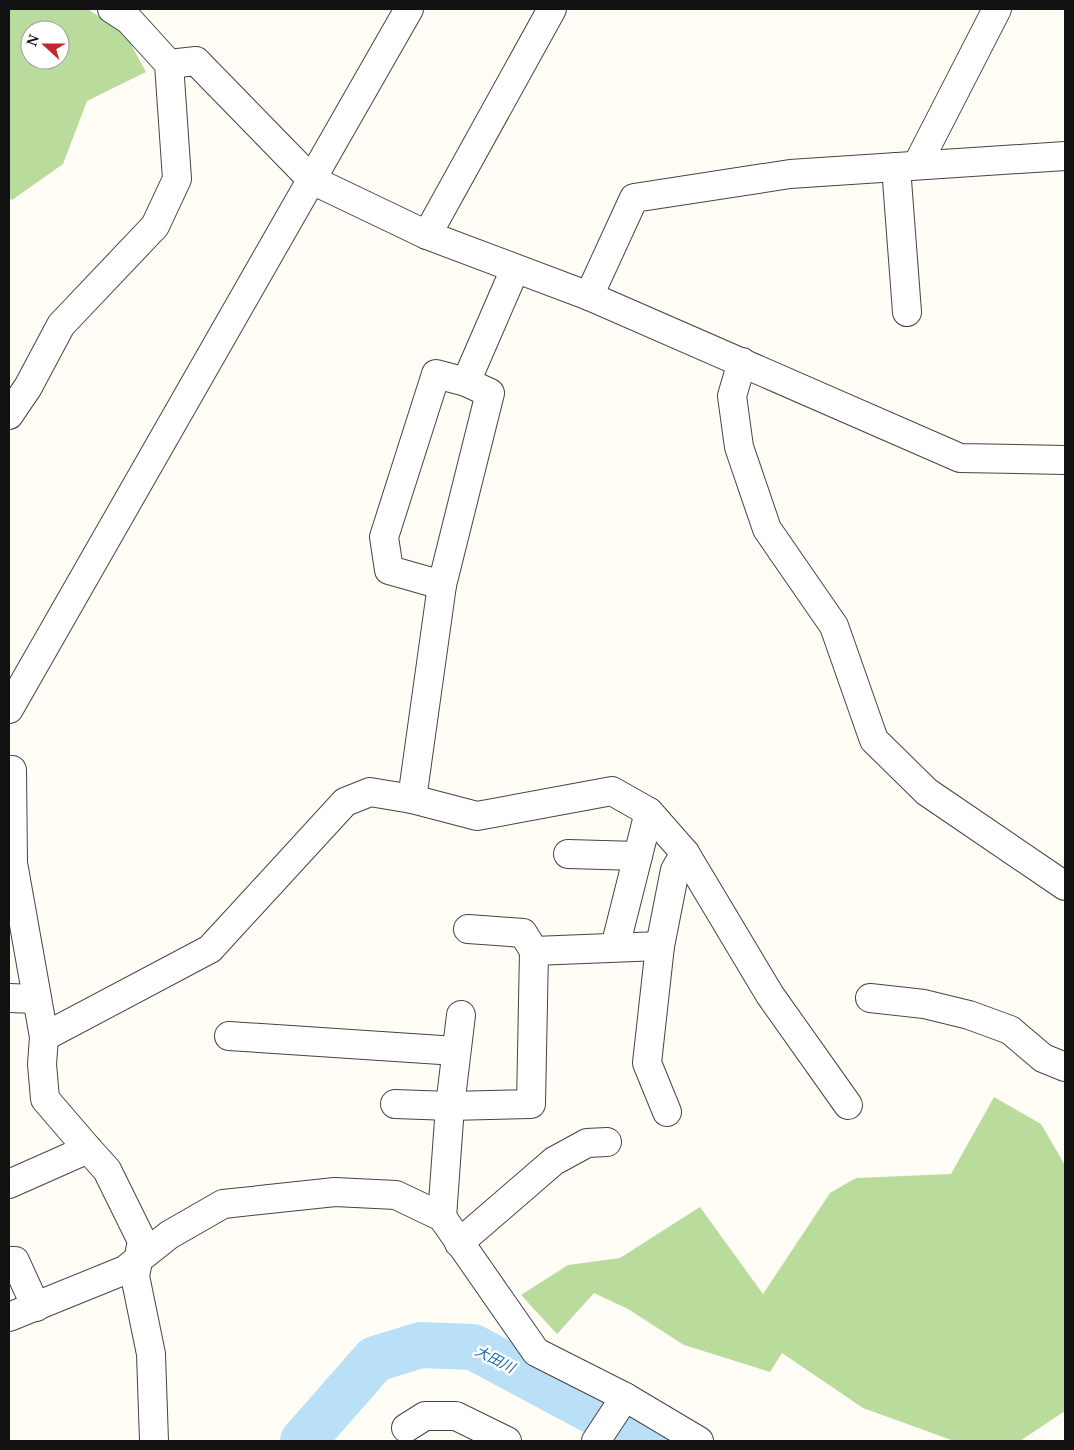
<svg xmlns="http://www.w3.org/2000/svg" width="1074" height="1450" viewBox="0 0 1074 1450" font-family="'Noto Serif','Noto Sans JP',serif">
<rect width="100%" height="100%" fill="#fffdf5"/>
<g fill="#b9dc9c" fill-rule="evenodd">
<path d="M9 9H88L126 35 146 72 87 101 63 164 12 200 9 198ZM30 30H60V60H30Z"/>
<path d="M994 1097 1041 1124 1065 1165V1411L1020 1441H954L863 1408 782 1353 770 1372 684 1345 628 1309 594 1293 557 1334 521 1295 568 1265 620 1258 700 1207 763 1294 830 1193 856 1178 951 1174Z"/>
</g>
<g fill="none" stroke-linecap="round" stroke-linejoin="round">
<path stroke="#b9e0f7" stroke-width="46" d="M303 1441 375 1359 421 1345 473 1347 649 1441"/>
<g stroke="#444" stroke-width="30">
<g id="minor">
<path d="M169 64 196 61 312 180 427 235 589 296 960 458 1065 460"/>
<path d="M917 165 997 9"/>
<path d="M896 167 907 312"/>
<path d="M427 235 552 9"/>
<path d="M589 296 634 198 790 174 1065 156"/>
<path d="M742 362 732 396 739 447 767 529 834 626 874 740 927 792 1065 886"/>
<path d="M9 415 28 387 61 325 155 226 177 179 169 64 129 20 112 9"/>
<path d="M442 585 389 570 384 537 436 374 466 382"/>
<path d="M9 709 409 9"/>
<path d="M9 770H12L13 863 44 1037 42 1064 45 1099 88 1149 107 1170 142 1241 135 1276 151 1354 154 1441"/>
<path d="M412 799 442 585 490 393 466 382 515 269"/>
<path d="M568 854 638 856"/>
<path d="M615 947 649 812"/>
<path d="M534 951 660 946"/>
<path d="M9 998 37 999"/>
<path d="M870 998 924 1004 969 1015 1010 1030 1043 1058 1065 1067"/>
<path d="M229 1036 456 1051"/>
<path d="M44 1037 210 949 345 802 370 792 412 799 477 816 612 791 649 812 685 853 770 995 848 1105"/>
<path d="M395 1104 450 1106 531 1104 534 951 523 933 468 929"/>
<path d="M667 1112 647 1063 660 946 675 870 685 853"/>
<path d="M9 1184 88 1149"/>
<path d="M442 1217 450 1106 461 1015"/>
<path d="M459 1243 554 1161 587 1143 607 1142"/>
<path d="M9 1261H15L36 1307"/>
<path d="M9 1317 125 1270 169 1235 223 1204 335 1192 396 1195 442 1217 536 1352 625 1397 699 1441"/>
<path d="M406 1428 425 1416H456L507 1441"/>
<path d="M596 1441 625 1397"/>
</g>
</g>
<use href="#minor" stroke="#fff" stroke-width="28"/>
</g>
<g text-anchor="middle" stroke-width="5" stroke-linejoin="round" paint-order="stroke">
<g font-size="14" font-style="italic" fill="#1768a6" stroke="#fff">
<text transform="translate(495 1359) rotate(27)" y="5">大田川</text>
</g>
</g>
<rect width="1074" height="1450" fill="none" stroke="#111111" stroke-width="20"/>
<g transform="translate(45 45) rotate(291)"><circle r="24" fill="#ffffff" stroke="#a0a0a0"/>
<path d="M0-4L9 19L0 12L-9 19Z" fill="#c4262e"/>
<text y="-8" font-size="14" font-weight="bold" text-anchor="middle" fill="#111111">N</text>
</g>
</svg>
